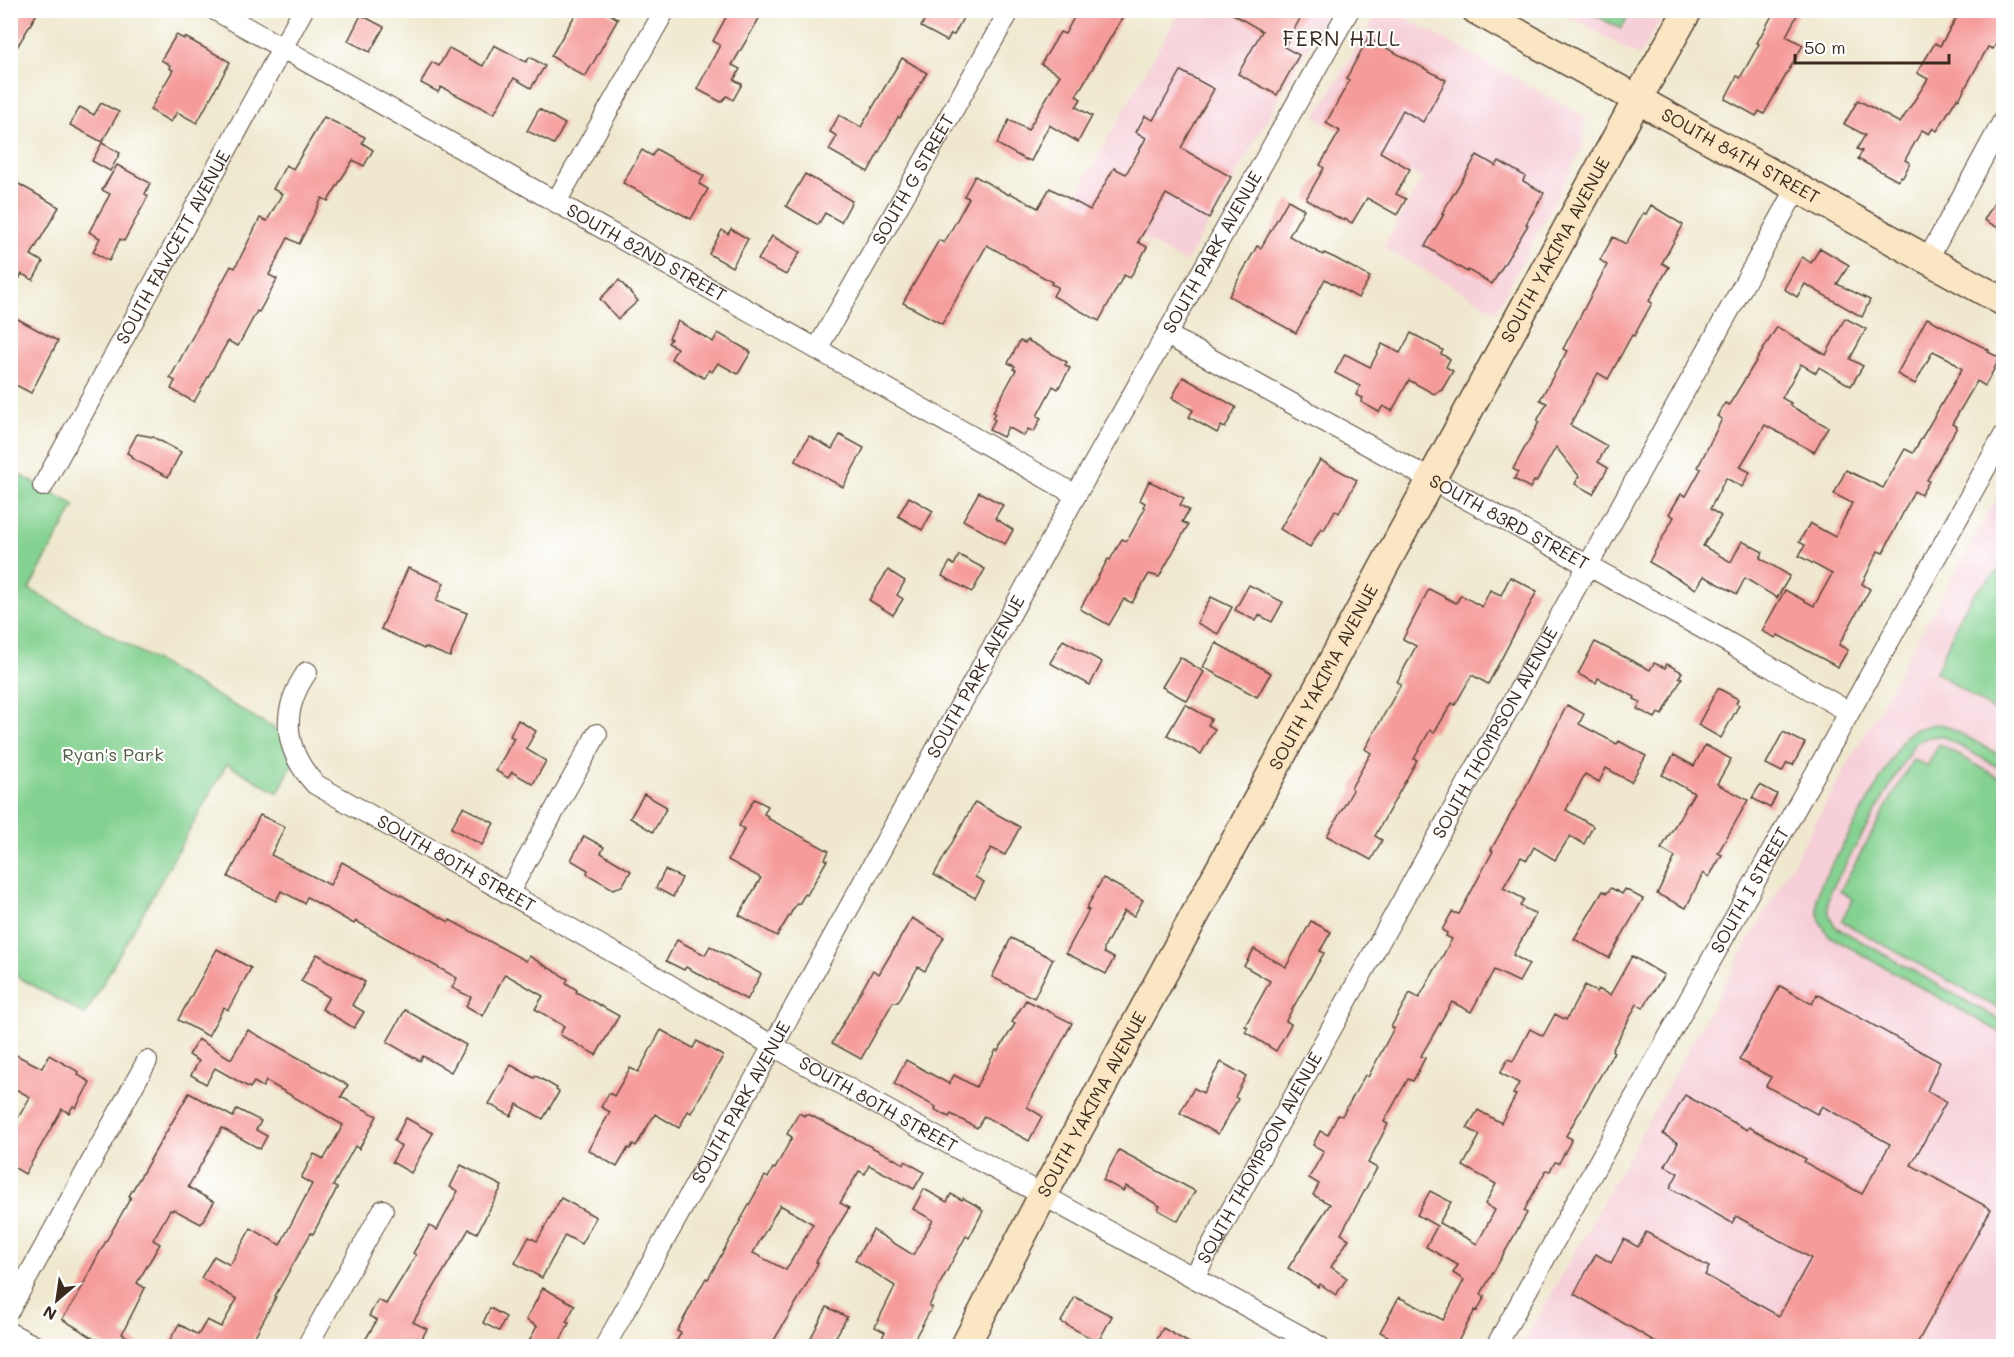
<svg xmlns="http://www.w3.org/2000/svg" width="2014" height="1357" viewBox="0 0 2014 1357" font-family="Mali,sans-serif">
<rect width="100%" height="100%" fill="#fff"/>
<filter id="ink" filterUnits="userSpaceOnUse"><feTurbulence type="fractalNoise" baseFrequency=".0167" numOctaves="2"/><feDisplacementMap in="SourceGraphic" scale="12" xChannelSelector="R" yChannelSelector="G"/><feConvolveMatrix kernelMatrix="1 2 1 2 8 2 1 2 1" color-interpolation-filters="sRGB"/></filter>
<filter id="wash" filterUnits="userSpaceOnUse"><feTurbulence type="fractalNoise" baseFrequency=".008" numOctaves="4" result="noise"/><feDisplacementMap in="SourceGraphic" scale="24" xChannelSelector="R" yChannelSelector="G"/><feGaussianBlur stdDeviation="1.35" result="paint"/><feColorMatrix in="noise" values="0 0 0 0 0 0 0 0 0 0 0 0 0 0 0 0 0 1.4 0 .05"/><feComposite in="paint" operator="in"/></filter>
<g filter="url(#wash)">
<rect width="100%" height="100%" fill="#efe8ce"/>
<g fill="#f6cfd8">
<path d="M1180 11H1328L1186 263 1073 200Z"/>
<path d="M1560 11H1666L1639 56Z"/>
<path d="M1397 13 1585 117 1583 147 1496 311 1383 247 1422 179 1315 117 1377 15Z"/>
<path d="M2003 487V1346H1522Z"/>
</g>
<g fill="#84d291" stroke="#607e58" stroke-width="1.5">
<path d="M1587 11H1631L1621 29Z"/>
<path d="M11 470 75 505 29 589 286 735 292 765 278 793 227 764 85 1015 11 973Z"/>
<path d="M2003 566V717L1936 672 1960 616 1973 595Z"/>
<path d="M1934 724 1945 725 2003 757V770L1942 736C1930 736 1923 738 1914 744L1831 890C1826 904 1827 914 1836 927L2003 1022V1034L1829 936C1816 919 1813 903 1821 884L1904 737 1913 730Z"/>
<path d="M1939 744 2003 780V1011L1841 921 1853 899 1840 891 1913 759 1927 766Z"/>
</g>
<g id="blocks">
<g fill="#f59b9a" fill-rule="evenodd">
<path d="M10 10H39L10 59Z"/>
<path d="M578 10H604L618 19 585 77 551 56Z"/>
<path d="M730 10H764L732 65 740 69 734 80 742 84 733 100 727 96 721 102 697 89 720 45 713 41Z"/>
<path d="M929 10H967L954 35 951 34 947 41 921 27Z"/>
<path d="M1078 10H1127L1076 96 1081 99 1076 107 1092 116 1078 142 1049 125 1031 161 1026 159V160L997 144 1009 120 1028 130 1060 75 1041 64 1060 32 1065 34Z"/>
<path d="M1226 10H1305L1284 47 1299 55 1277 95 1238 74 1262 31Z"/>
<path d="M1775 10H1800L1786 36 1803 45 1764 114 1759 111 1756 116 1725 99 1737 76 1740 78 1759 44 1757 43Z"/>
<path d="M1961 10H2004V31L1993 49 1988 47 1959 99 1957 98 1937 131 1933 128 1929 134 1922 130 1905 160 1910 163 1903 177 1901 176 1898 181 1858 159 1862 151 1857 149 1865 135 1844 124 1858 100 1900 123 1928 79 1917 73 1935 43 1940 46Z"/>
<path d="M361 15 384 27 370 52 348 41Z"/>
<path d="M176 35 184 39 185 37 230 62 197 123 177 112 171 122 150 110 173 70 169 68 170 65 161 60Z"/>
<path d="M1368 38 1446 80 1423 122 1403 110 1380 152 1410 169 1396 194 1406 199 1397 215 1367 198 1352 223 1345 219 1344 221 1306 199 1324 168 1320 165 1340 131 1326 123 1349 81 1346 79Z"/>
<path d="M494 45 526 62 530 57 545 66 531 88 514 78 494 114 441 87 438 92 421 83 432 62 439 66 449 48 483 66Z"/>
<path d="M902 58 927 73 900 118 898 117 868 172 829 150 837 136 830 132 839 115 861 127Z"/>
<path d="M1181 71 1214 89 1181 148 1231 177 1209 218 1166 194 1138 242 1147 247 1130 278 1124 275 1099 321 1053 296 1058 287 1051 284 1052 282 987 245 942 324 903 303 939 240 944 243 969 198 964 196 975 176 1009 195 1010 193 1038 208 1050 188 1090 210 1114 168 1126 174 1146 138 1136 132 1145 116 1153 120Z"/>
<path d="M101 103 119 112 102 142 70 125 80 107 94 115Z"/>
<path d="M539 109 565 124 554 144 527 131Z"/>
<path d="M324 117 365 137 362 143 373 150 364 166 353 160 328 201 322 198 299 244 288 238 269 275 277 279 259 312 257 311 238 346 228 341 194 402 171 389 175 381 170 378 231 266 235 268 260 218 267 221 282 194 273 189 286 165 293 169Z"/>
<path d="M102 143 120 153 110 171 92 161Z"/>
<path d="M656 149 704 176 699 184 708 189 691 219 623 183 642 150 652 156Z"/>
<path d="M1477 155 1496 166 1499 161 1525 176 1523 181 1544 193 1526 224 1528 225 1492 284 1468 270 1467 272 1425 246 1444 214 1442 213Z"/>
<path d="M117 165 150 183 145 194 148 196 144 204 124 241 120 239 109 261 93 252 100 238 89 232 110 194 102 190Z"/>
<path d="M805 174 852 201 841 222 825 213 818 225 786 206Z"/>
<path d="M10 179 59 207 31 255 43 262 33 280 22 274 10 295Z"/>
<path d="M2004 186V231L1984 220Z"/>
<path d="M1288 200 1304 209 1289 236 1323 255 1324 253 1335 258 1370 277 1358 298 1325 279 1296 333 1229 296 1257 246 1261 248 1262 246Z"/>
<path d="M1651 205 1683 225 1662 263 1669 267 1649 301 1652 303 1634 336 1632 335 1608 379 1598 373 1570 425 1607 446 1598 462 1608 468 1593 494 1575 484 1579 476 1556 447 1536 482 1534 481 1530 488 1514 479 1518 472 1513 469 1539 422 1537 421 1547 403 1540 400 1567 351 1563 349 1607 265 1600 260 1613 237 1626 244 1643 213 1646 214Z"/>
<path d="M731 229 748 239 732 267 709 254 722 230 728 234Z"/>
<path d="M772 236 800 252 786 275 758 260Z"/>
<path d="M1820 248 1849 265 1837 284 1870 300 1862 317 1805 284 1797 297 1784 289 1802 257 1811 263Z"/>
<path d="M619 280 638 301 618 319 600 299Z"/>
<path d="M16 318 58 341 31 393 10 382V329Z"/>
<path d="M1845 318 1866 329 1850 359 1863 366 1851 386 1819 367 1816 373 1801 364 1782 398 1791 403 1789 405 1828 427 1814 452 1765 425 1740 467 1750 472 1742 487 1726 478 1710 509 1721 516 1703 546 1731 562 1742 541 1763 552 1760 558 1790 576 1777 598 1745 578 1737 594 1704 576 1696 589 1649 562 1674 517 1669 514 1681 494 1686 496 1701 469 1698 467 1722 419 1717 416 1725 403 1729 405 1777 327 1826 355Z"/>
<path d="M1927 318 1989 350 1988 352 2000 358 1985 386 1977 381 1952 424 1957 427 1927 480 1929 481 1921 495 1914 491 1883 553 1878 551 1862 584 1870 589 1839 645 1848 650 1838 667 1778 635 1776 638 1762 631 1785 590 1814 606 1832 574 1799 556 1805 545 1799 542 1810 523 1835 537 1852 503 1834 494 1846 470 1883 488 1905 449 1913 453 1962 369 1949 359 1933 351 1915 384 1897 374Z"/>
<path d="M678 321 713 342 718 333 751 352 738 374 718 363 712 372 709 370 704 378 671 359 677 348 668 343 671 339 669 338Z"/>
<path d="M1411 333 1443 350 1441 354 1450 359 1446 367 1453 371 1442 390 1434 394 1409 380 1392 411 1383 406 1379 412 1361 402 1363 398 1356 395 1360 386 1335 373 1345 354 1370 367 1382 344 1400 353Z"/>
<path d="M1027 340 1067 362 1065 365 1070 368 1058 389 1053 386 1037 416 1041 418 1034 432 1028 429 1024 436 1008 427 1003 437 989 430 995 420 992 418 995 413 993 412 1016 370 1013 369 1015 366 1008 363 1020 341 1025 343Z"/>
<path d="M1183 377 1236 407 1225 428 1221 426 1217 433 1189 417 1193 410 1172 398Z"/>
<path d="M137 434 153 437 181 452 168 477 131 458 132 456 127 453Z"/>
<path d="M840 435 864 448 843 487 795 461 809 436 832 449Z"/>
<path d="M1320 460 1357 480 1339 513 1335 510 1324 530 1321 528 1310 547 1280 529Z"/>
<path d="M1149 481 1184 498 1180 505 1189 510 1182 522 1188 525 1159 577 1149 574 1132 603 1124 599 1109 625 1080 609 1108 559 1110 560 1122 539 1127 541 1145 508 1143 507 1145 503 1140 500Z"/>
<path d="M979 492 1003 505 995 518 1013 530 1005 544 963 520Z"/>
<path d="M909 497 933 511 922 530 898 516Z"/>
<path d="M959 555 985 569 972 592 942 576 950 562 954 565Z"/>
<path d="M408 568 444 583 436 601 467 613 450 657 425 647 424 649 381 629Z"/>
<path d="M888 570 905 581 897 595 903 599 893 615 869 600Z"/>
<path d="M1510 577 1537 591 1488 684 1472 675 1455 705 1452 703 1434 733 1430 730 1414 759 1417 760 1375 836 1382 840 1371 860 1327 836 1353 790 1351 788 1371 753 1365 749 1401 684 1397 682 1416 646 1403 639 1429 589 1456 603 1461 595 1482 607 1490 590 1501 595Z"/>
<path d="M1249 585 1283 602 1272 622 1259 615 1256 621 1235 610Z"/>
<path d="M1211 597 1232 607 1218 634 1197 623Z"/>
<path d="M1063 640 1102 662 1090 685 1050 663Z"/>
<path d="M1595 642 1650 670 1654 663 1665 668 1667 664 1682 672 1679 677 1682 678 1662 715 1658 713 1655 718 1637 709 1641 702 1634 699 1635 697 1598 678 1596 683 1578 674Z"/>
<path d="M1216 643 1271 673 1257 697 1203 667Z"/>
<path d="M1180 657 1204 672 1187 701 1162 687Z"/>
<path d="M1718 688 1738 699 1736 703 1739 705 1721 738 1698 725Z"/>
<path d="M1185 704 1211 719 1208 725 1215 729 1201 754 1167 735Z"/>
<path d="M1567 705 1584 714 1579 724 1617 744 1619 741 1646 756 1631 782 1606 768 1599 782 1585 774 1566 810 1593 826 1584 844 1570 836 1555 860 1534 847 1527 860 1521 857 1503 888 1524 899 1520 906 1536 914 1513 955 1529 964 1519 982 1494 970 1471 1012 1452 1002 1421 1056 1425 1058 1413 1081 1408 1079 1384 1122 1388 1124 1368 1163 1377 1168 1341 1234 1349 1239 1331 1267 1347 1278 1336 1295 1320 1284 1318 1287 1288 1268 1330 1204 1313 1195 1319 1184 1309 1178 1324 1151 1313 1145 1320 1131 1328 1135 1338 1115 1342 1116 1365 1075 1368 1077 1394 1028 1391 1027 1410 993 1419 998 1452 939 1446 936 1447 933 1442 930 1452 912 1459 914 1493 851 1491 850 1523 792Z"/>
<path d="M518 720 536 731 526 749 546 761 533 784 512 772 508 778 496 771 514 738 510 736Z"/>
<path d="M1783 732 1805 743 1793 765 1787 763 1782 772 1766 764Z"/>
<path d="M1705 745 1731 759 1717 784 1748 800 1718 853 1722 855 1709 877 1703 873 1686 908 1657 894 1675 857 1661 849 1694 793 1662 775 1674 755 1694 766Z"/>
<path d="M1760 785 1777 794 1770 808 1752 798Z"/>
<path d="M644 794 667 807 653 832 630 818Z"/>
<path d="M754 799 768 806 764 814 768 816 767 818 829 851 825 859 827 860 807 895 805 894 799 904 797 903 777 936 739 915 761 878 728 860 744 829 739 826Z"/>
<path d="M975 802 1020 827 1005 855 991 848 975 877 984 882 975 898 934 875Z"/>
<path d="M463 807 494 823 482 845 451 828Z"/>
<path d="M260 815 285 827 271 855 330 885 342 862 449 922 450 920 526 961 529 956 568 979 566 983 577 990 576 992 619 1016 596 1055 560 1035 564 1026 535 1009 543 996 505 974 483 1016 466 1006 471 997 452 988 457 978 356 921 354 924 307 897 304 903 281 891 276 901 228 877Z"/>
<path d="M584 836 604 847 601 853 631 871 622 886 613 889 587 874 588 870 571 860Z"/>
<path d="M665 870 682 878 673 897 656 888Z"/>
<path d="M1103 878 1143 900 1134 916 1124 911 1104 948V953L1114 958 1106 974 1066 953 1089 910 1086 909Z"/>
<path d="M1611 888 1622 894 1625 889 1643 899 1609 958 1574 939 1603 891 1607 893Z"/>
<path d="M912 918 944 937 925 971 918 967 898 1002H893L861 1059 832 1043 873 970 879 974Z"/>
<path d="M1311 921 1331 932 1320 951 1324 953 1289 1015 1286 1021 1291 1024 1276 1051 1245 1032 1248 1027 1245 1026 1270 981 1244 966 1254 949 1286 967Z"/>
<path d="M1011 938 1053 959 1034 998 992 977Z"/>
<path d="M677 940 705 955 710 946 761 974 747 1000 686 967 684 970 666 961Z"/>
<path d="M217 949 251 968 228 1010 224 1007 208 1036 178 1020Z"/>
<path d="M317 954 365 982 352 1005 364 1012 354 1028 322 1009 329 997 301 981Z"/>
<path d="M1632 956 1664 975 1643 1008 1637 1004 1612 1051 1614 1052 1566 1136 1572 1139 1559 1163 1555 1162 1550 1171 1546 1170 1524 1211 1527 1213 1481 1294 1485 1296 1477 1311 1475 1310 1455 1347H1408L1380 1332 1399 1297 1443 1320 1464 1280 1453 1273 1458 1265 1426 1247 1437 1226 1417 1215 1430 1191 1451 1202 1439 1223 1477 1244 1495 1210 1485 1204 1496 1184 1463 1166 1480 1135 1467 1128 1478 1110 1501 1123 1516 1095 1513 1094 1519 1083 1500 1073 1508 1059 1513 1061 1530 1029 1543 1036 1555 1014 1566 1020 1585 985 1596 992 1598 989 1610 995Z"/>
<path d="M1780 986 1812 1004 1817 994 1940 1062 1927 1091 1946 1102 1911 1165 1991 1209 1915 1347H1664L1574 1294 1596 1254 1611 1263 1624 1239 1638 1247 1646 1232 1709 1267 1705 1275 1779 1316 1811 1258 1736 1216 1732 1223 1670 1188 1678 1173 1665 1166 1678 1143 1663 1134 1685 1095 1747 1130 1749 1127 1773 1140 1806 1159 1804 1162 1862 1194 1890 1144 1822 1106 1817 1114 1766 1086 1771 1077 1739 1060Z"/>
<path d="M1026 1000 1072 1023 1027 1107 1042 1116 1029 1141 984 1116 977 1128 951 1114 949 1117 935 1110 936 1107 894 1084 906 1060 949 1084 954 1075 976 1087 996 1050 998 1051 1015 1024 1012 1022Z"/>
<path d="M405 1010 466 1045 451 1072 423 1056 420 1061 387 1042Z"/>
<path d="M248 1030 348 1085 341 1097 377 1116 359 1149 355 1146 333 1186 337 1188 313 1234 311 1233 275 1296 276 1297 249 1347H166L179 1324 198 1335 207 1320 221 1327 237 1299 201 1278 214 1256 230 1265 251 1228 280 1245 312 1184 301 1178 314 1154 324 1159 343 1125 266 1081 263 1087 254 1082 250 1088 215 1068 206 1084 191 1075 199 1061 189 1055 198 1039 231 1059Z"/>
<path d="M661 1030 693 1048 697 1041 723 1056 691 1113 688 1111 679 1128 655 1114 636 1146 633 1144 630 1149 628 1148 617 1167 588 1150 610 1112 601 1107 609 1093 614 1096 630 1068 638 1072Z"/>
<path d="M10 1052 42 1068 49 1055 79 1072 78 1075 90 1082 76 1108 73 1106 69 1113 62 1109 25 1174 10 1165V1132L30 1097 10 1086Z"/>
<path d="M1221 1062 1246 1076 1235 1097 1238 1099 1218 1134 1180 1113 1194 1088 1203 1093Z"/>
<path d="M511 1065 534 1078 536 1076 557 1088 556 1090 559 1092 543 1119 517 1104 511 1116 489 1104Z"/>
<path d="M189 1093 233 1117 237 1109 261 1121 256 1130 267 1136 260 1149 222 1128 188 1187 214 1202 201 1224 173 1209 172 1211 170 1210 153 1240 160 1244 137 1283 145 1288 122 1334 145 1347H108L62 1319 77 1297 96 1259 131 1197 129 1196Z"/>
<path d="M799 1113 804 1116 805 1114 810 1115 904 1164 905 1161 924 1172 914 1189 869 1165 865 1174 859 1171 840 1203 849 1208 816 1262 818 1263 802 1293 770 1347H673L681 1333 677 1331 706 1278 708 1279 765 1176 768 1178 773 1168 775 1169 792 1137 787 1134ZM780 1205 813 1224 786 1270 753 1253Z"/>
<path d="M406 1118 433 1133 411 1173 392 1162 401 1146 394 1141Z"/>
<path d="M1119 1150 1195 1191 1178 1221 1158 1210 1160 1206 1126 1186 1123 1191 1103 1180Z"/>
<path d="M461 1165 502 1186 477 1233 469 1229 413 1322 427 1329 417 1347H361L377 1320 369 1316 378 1300 386 1304 416 1255 413 1253 429 1226 437 1230 458 1191 450 1187Z"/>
<path d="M924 1189 947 1202 951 1194 962 1200 963 1198 981 1208 980 1209 983 1211 969 1238 966 1236 942 1280 929 1306 932 1307 910 1347H877L885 1332 875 1327 895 1286 855 1260 873 1230 913 1255 933 1220 913 1209Z"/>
<path d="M561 1198 596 1217 581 1244 565 1235 542 1278 515 1263 529 1237 537 1241Z"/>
<path d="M543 1288 575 1305 566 1322 569 1323 557 1347H526L537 1326 526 1320Z"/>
<path d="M1075 1297 1112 1316 1098 1342 1061 1322Z"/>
<path d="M827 1307 847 1317 830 1347H806Z"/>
<path d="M490 1308 506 1317 499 1331 483 1323Z"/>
<path d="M1163 1328 1196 1347H1153Z"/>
</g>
</g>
</g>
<g filter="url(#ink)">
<use href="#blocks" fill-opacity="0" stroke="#564638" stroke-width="1.5"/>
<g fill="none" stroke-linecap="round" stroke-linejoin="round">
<g stroke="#564638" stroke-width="22">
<g id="minor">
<path id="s1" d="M215 10 1076 495"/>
<path d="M556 202 665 10"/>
<path d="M1928 259 2004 119"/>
<path id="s2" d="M1167 335 1722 639 1849 712"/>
<path id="s3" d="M817 349 1010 10"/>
<path id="s4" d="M43 486 303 10"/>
<path id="s5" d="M307 672C280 711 283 749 315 784L648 972 773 1046 907 1121 1319 1346"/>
<path d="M508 894 597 734"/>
<path id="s6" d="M1194 1277 1797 188"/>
<path d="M10 1309 147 1061"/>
<path d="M10 1333 35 1346"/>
<path d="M307 1346 383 1210"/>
<path id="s7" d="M605 1346 773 1046 1076 495 1349 10"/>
<path id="s8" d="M1496 1346 2004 435"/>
</g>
</g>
<g stroke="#564638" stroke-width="31">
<g id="secondary">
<path id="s9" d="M1476 10 2004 302"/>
<path id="s10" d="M965 1346 1042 1197 1638 98 1688 10"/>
</g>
</g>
<use href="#minor" stroke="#fff" stroke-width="20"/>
<use href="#secondary" stroke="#fbe6c4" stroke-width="28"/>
</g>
</g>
<g text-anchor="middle" stroke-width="4.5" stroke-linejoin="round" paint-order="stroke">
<g font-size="18" fill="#3b2a1e" stroke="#fff">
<text dy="6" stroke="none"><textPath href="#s9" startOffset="302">SOUTH 84TH STREET</textPath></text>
<text dy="6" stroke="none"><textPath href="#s3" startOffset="195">SOUTH G STREET</textPath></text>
<text dy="6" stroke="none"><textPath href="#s4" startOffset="272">SOUTH FAWCETT AVENUE</textPath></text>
<text dy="6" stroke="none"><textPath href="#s10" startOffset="1245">SOUTH YAKIMA AVENUE</textPath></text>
<text dy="6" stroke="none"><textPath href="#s1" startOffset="495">SOUTH 82ND STREET</textPath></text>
<text dy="6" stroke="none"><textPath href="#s7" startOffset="1251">SOUTH PARK AVENUE</textPath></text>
<text dy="6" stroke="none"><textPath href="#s2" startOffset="390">SOUTH 83RD STREET</textPath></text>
<text dy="6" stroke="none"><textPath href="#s10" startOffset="759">SOUTH YAKIMA AVENUE</textPath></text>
<text dy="6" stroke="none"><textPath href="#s7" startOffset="765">SOUTH PARK AVENUE</textPath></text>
<text dy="6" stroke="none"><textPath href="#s6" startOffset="622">SOUTH THOMPSON AVENUE</textPath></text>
<text dy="6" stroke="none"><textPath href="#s5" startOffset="285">SOUTH 80TH STREET</textPath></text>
<text dy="6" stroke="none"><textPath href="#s8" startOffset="522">SOUTH I STREET</textPath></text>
<text dy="6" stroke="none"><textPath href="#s7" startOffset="279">SOUTH PARK AVENUE</textPath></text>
<text dy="6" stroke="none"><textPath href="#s10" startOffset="273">SOUTH YAKIMA AVENUE</textPath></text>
<text dy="6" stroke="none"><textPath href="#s5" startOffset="771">SOUTH 80TH STREET</textPath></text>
<text dy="6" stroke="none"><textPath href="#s6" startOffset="136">SOUTH THOMPSON AVENUE</textPath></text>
</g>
<g font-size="18" fill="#515c40" stroke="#fff">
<text x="113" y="761">Ryan's Park</text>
</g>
<g font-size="21" letter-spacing="1.5" fill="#3b2a1e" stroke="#fff">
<text x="1342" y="46">FERN HILL</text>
</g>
</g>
<rect width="2014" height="1357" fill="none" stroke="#fff" stroke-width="36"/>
<g transform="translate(57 1300) rotate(209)" stroke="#ffffff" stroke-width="4.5" paint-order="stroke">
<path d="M0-4.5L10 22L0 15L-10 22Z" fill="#3b2a1e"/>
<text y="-9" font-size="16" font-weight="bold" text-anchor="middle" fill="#3b2a1e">N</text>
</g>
<path d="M1795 54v9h154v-9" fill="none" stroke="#3b2a1e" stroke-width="3"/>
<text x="1804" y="54" font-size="18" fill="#3b2a1e" stroke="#ffffff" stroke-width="4.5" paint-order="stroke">50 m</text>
</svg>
